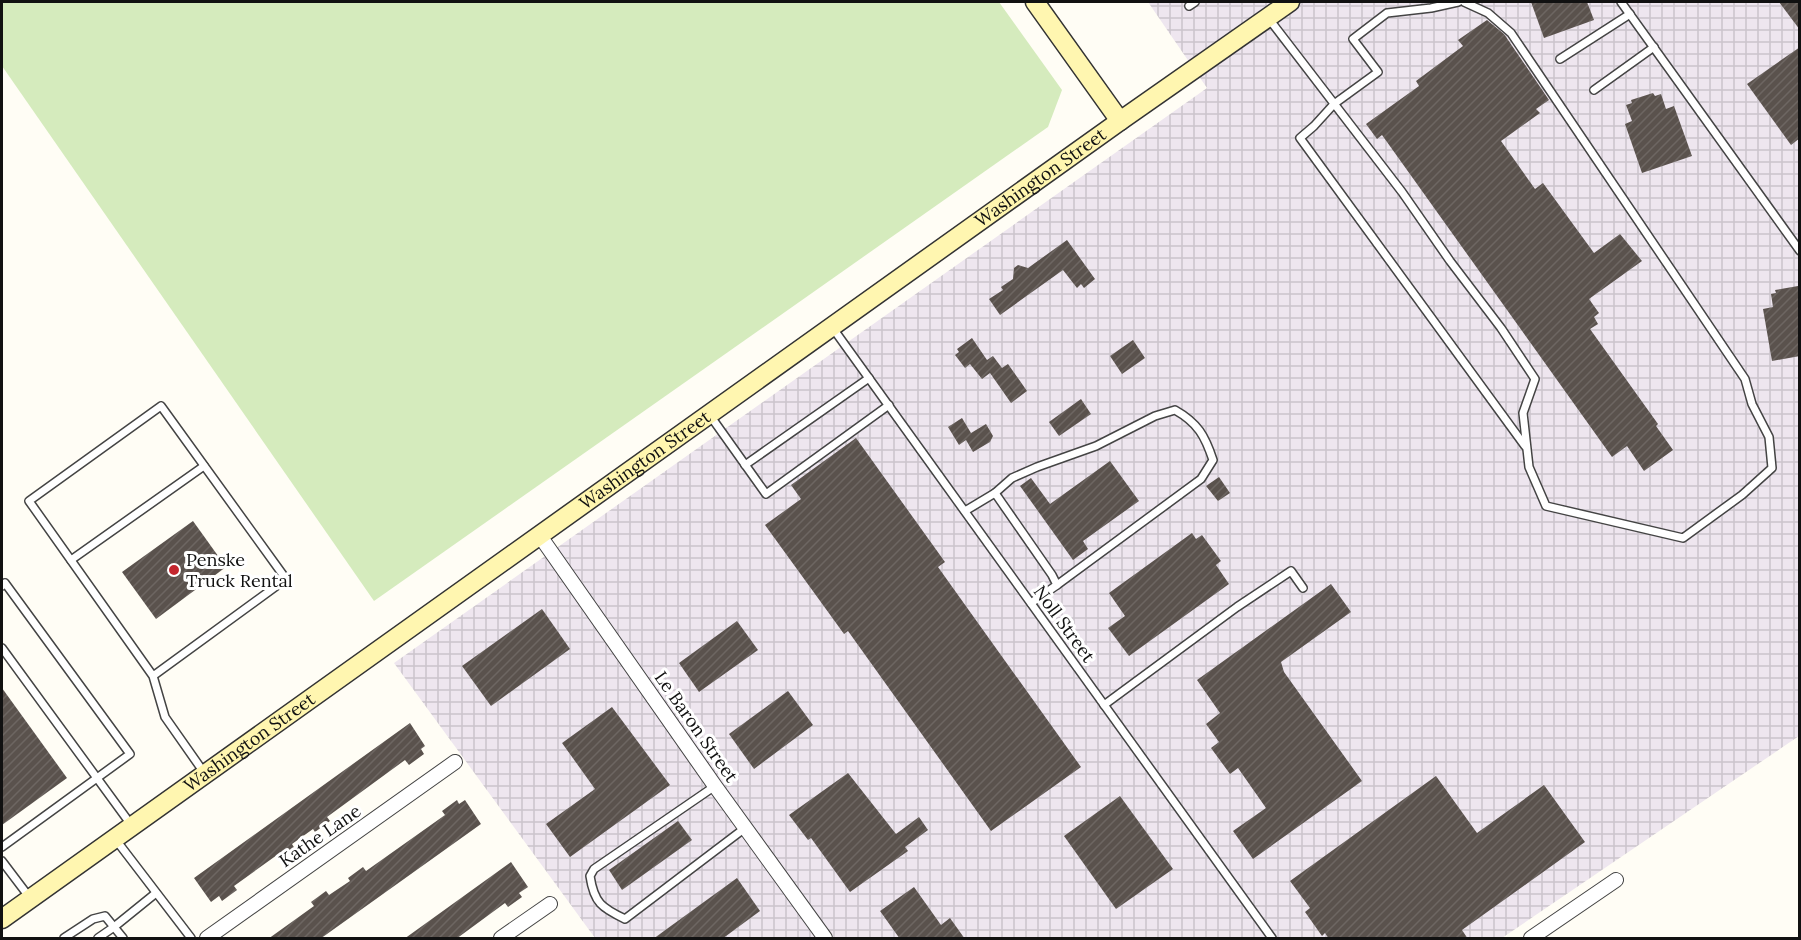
<svg xmlns="http://www.w3.org/2000/svg" width="1801" height="940" viewBox="0 0 1801 940" font-family="Lora,serif">
<defs>
<pattern id="industrial-grid" width="8" height="8" patternUnits="userSpaceOnUse" patternTransform="scale(1.5)"><rect width="8" height="8" fill="#eee6ef"/><path d="M0 4h8M4 0v8" fill="none" stroke="#cbc4cc"/></pattern>
<pattern id="building-hatch" width="6" height="6" patternUnits="userSpaceOnUse" patternTransform="scale(1.5)"><rect width="6" height="6" fill="#5a524d"/><path d="M-1 1l2-2M0 6l6-6M5 7l2-2" fill="none" stroke="#6d6662"/></pattern>
</defs>
<rect width="100%" height="100%" fill="#fffdf5"/>
<path fill="url(#industrial-grid)" d="M1148 2H1799V736L1502 938H595L394 663 1207 88Z"/>
<path fill="#d5ebbd" d="M2 2H999L1062 90 1048 127 374 601 2 66Z"/>
<g fill="url(#building-hatch)">
<path d="M1531 2H1587L1594 20 1544 38Z"/>
<path d="M1779 2H1800V30Z"/>
<path d="M1487 20 1504 34 1549 100 1536 109 1540 113 1501 141 1535 189 1543 183 1594 253 1620 234 1642 261 1589 299 1599 313 1594 317 1598 324 1590 329 1658 424 1656 426 1673 450 1644 471 1627 446 1612 457 1382 135 1377 139 1366 124 1419 86 1416 81 1463 46 1458 40Z"/>
<path d="M1800 47V138L1791 145 1747 84Z"/>
<path d="M1653 93 1655 96 1661 94 1666 109 1674 106 1692 156 1642 173 1625 124 1632 121 1626 105 1632 103 1631 100Z"/>
<path d="M1067 240 1095 279 1084 288 1081 284 1077 288 1063 270 1000 315 989 299 1003 290 1001 287 1013 279 1014 268 1018 265 1028 268Z"/>
<path d="M1798 286 1800 295V356L1772 361 1763 309 1773 307 1771 294 1776 293 1775 290Z"/>
<path d="M972 338 987 360 993 356 1002 368 1008 364 1027 391 1011 403 990 373 982 379 970 364 965 368 955 355 959 352 957 349Z"/>
<path d="M1133 340 1145 358 1122 374 1110 356Z"/>
<path d="M1081 399 1091 414 1059 436 1049 422Z"/>
<path d="M962 418 971 433 986 424 993 436 990 442 973 452 966 440 959 445 948 427Z"/>
<path d="M856 438 945 562 938 567 1081 767 991 831 848 631 844 634 765 525 801 499 791 485Z"/>
<path d="M1110 461 1139 501 1083 541 1088 549 1073 560 1020 486 1031 478 1050 504Z"/>
<path d="M1219 477 1230 493 1218 501 1206 486Z"/>
<path d="M193 521 226 567 156 619 122 572Z"/>
<path d="M1192 533 1196 539 1202 535 1221 561 1216 565 1229 584 1129 656 1108 628 1125 616 1109 593Z"/>
<path d="M1331 584 1351 612 1281 662 1284 672 1362 781 1253 859 1233 831 1266 808 1238 768 1230 774 1211 748 1219 742 1206 724 1220 713 1197 680Z"/>
<path d="M542 609 570 649 491 706 462 666Z"/>
<path d="M737 621 758 650 699 692 679 663Z"/>
<path d="M2 688 67 778 2 825Z"/>
<path d="M788 691 813 725 754 769 729 734Z"/>
<path d="M612 707 670 785 570 857 546 824 595 789 562 743Z"/>
<path d="M410 723 425 746 421 749 424 754 409 765 405 760 327 817 330 821 315 832 313 829 292 844 295 849 281 859 277 855 234 886 237 890 222 901 219 896 211 902 194 878Z"/>
<path d="M848 773 896 834 919 817 928 830 905 847 908 851 850 892 811 838 808 840 789 815Z"/>
<path d="M1436 776 1477 833 1544 785 1585 842 1462 930 1468 939H1329L1325 933 1322 936 1305 912 1310 908 1290 881Z"/>
<path d="M1120 796 1173 869 1116 909 1064 836Z"/>
<path d="M457 800 459 804 465 800 481 824 320 939H268L314 906 311 902 326 891 329 895 350 881 348 878 363 867 366 871 445 815 442 811Z"/>
<path d="M678 821 692 840 622 890 609 870Z"/>
<path d="M511 862 528 887 519 893 522 897 508 907 505 903 456 939H404Z"/>
<path d="M737 878 760 911 722 939H653Z"/>
<path d="M914 887 941 925 950 918 965 939H900L880 911Z"/>
</g>
<g fill="none" stroke-linecap="round" stroke-linejoin="round">
<g stroke="#444" stroke-width="10">
<g id="lane">
<path d="M1458 2 1431 8 1387 13 1353 39 1378 72 1334 104 1314 126 1300 138 1525 446"/>
<path d="M1621 2 1800 251"/>
<path d="M1189 6 1195 2"/>
<path d="M1269 19 1402 192 1450 261 1501 328 1535 379 1523 413 1529 467 1546 506 1683 538 1742 495 1772 468 1769 437 1752 404 1745 379 1511 33 1488 13 1464 2"/>
<path d="M1560 59 1630 14"/>
<path d="M1594 90 1654 47"/>
<path d="M832 327 1272 938"/>
<path d="M709 414 766 494 889 405"/>
<path d="M745 465 869 378"/>
<path d="M995 493 1012 478 1037 467 1096 446 1155 416 1175 410C1198 423 1205 436 1213 460L1201 479 1057 585"/>
<path d="M965 511 995 493 1052 575 1057 585 1031 603"/>
<path d="M71 560 204 466"/>
<path d="M2 586 5 583 130 754 2 847"/>
<path d="M2 648 132 826"/>
<path d="M153 676 286 579 161 406 29 501 153 676 165 717 205 774"/>
<path d="M1104 705 1237 607 1291 571 1303 588"/>
<path d="M715 786 594 869 590 876C594 903 602 908 625 919L745 828"/>
<path d="M116 840 191 938"/>
<path d="M2 861 30 898"/>
<path d="M64 938 93 919 105 916 114 927 98 938"/>
<path d="M123 938 114 927 156 893"/>
</g>
</g>
<g stroke="#444" stroke-width="16">
<g id="street">
<path d="M540 536 715 786 825 938"/>
<path d="M207 938 455 762"/>
<path d="M501 938 550 904"/>
<path d="M1531 938 1616 880"/>
</g>
</g>
<g stroke="#333" stroke-width="21">
<g id="secondary">
<path d="M1035 2 1120 121"/>
<path id="s1" d="M2 919 1120 121 1290 2"/>
</g>
</g>
<use href="#lane" stroke="#fff" stroke-width="7"/>
<use href="#street" stroke="#fff" stroke-width="14"/>
<use href="#secondary" stroke="#fff6b0" stroke-width="18"/>
</g>
<circle fill="#c4262e" stroke="#fff" stroke-width="2" cx="174" cy="570" r="6"/>
<g text-anchor="middle" stroke-width="6" stroke-linejoin="round" paint-order="stroke">
<g font-size="18" fill="#111" stroke="#fff">
<text dy="6" stroke="none"><textPath href="#s1" startOffset="1276">Washington Street</textPath></text>
<text dy="6" stroke="none"><textPath href="#s1" startOffset="790">Washington Street</textPath></text>
<text transform="translate(1064 624) rotate(54)" y="6">Noll Street</text>
<text transform="translate(696 727) rotate(55)" y="6">Le Baron Street</text>
<text dy="6" stroke="none"><textPath href="#s1" startOffset="304">Washington Street</textPath></text>
<text transform="translate(320 836) rotate(-35)" y="6">Kathe Lane</text>
</g>
<g font-size="18" fill="#111" stroke="#fff" text-anchor="start">
<text x="186" y="566">Penske<tspan x="186" dy="21">Truck Rental</tspan></text>
</g>
</g>
<rect width="1801" height="940" fill="none" stroke="#111111" stroke-width="6"/>
</svg>
